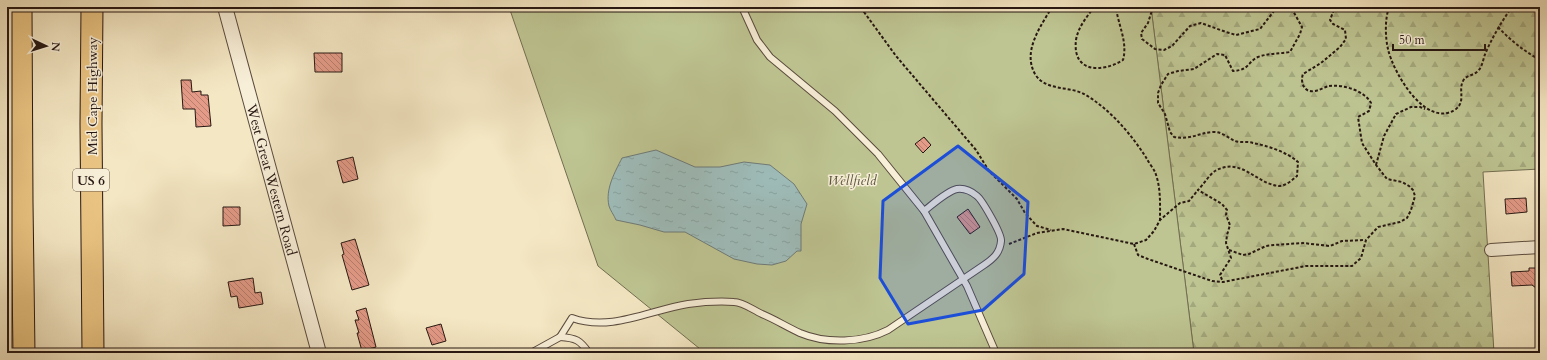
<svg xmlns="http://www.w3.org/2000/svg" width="1547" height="360" viewBox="0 0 1547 360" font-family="Cardo,serif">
<defs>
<pattern id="forest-firs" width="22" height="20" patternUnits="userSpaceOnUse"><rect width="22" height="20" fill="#bec592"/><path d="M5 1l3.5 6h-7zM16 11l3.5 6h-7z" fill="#a3a87d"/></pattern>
<pattern id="water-ripples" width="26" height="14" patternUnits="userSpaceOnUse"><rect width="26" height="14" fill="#9fbebc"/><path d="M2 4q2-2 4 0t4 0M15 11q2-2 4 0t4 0" fill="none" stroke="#89a3a1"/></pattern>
<pattern id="building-back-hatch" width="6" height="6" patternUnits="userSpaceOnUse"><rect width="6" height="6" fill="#e49b88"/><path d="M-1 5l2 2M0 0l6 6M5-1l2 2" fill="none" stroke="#b97d6e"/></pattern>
</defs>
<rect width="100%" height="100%" fill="#f4e7c3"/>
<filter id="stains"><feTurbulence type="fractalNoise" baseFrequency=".005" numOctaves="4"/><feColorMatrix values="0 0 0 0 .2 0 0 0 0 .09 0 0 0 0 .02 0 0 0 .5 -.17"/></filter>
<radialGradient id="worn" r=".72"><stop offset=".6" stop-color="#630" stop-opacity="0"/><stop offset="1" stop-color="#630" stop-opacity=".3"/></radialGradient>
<path fill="url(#forest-firs)" stroke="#726e52" d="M1151 7H1540V169L1483 172 1494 353H1194Z"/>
<path fill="#bec592" stroke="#726e52" d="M509 7H1151L1194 353H705L598 266Z"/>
<path fill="url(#water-ripples)" stroke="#6f7b78" d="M656 150 695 167H720L744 162 770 165 794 184 807 204 801 224V251H797L786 261 772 265 757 264 734 259 685 232H664L640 225 616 220C614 215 610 210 609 206 605 189 615 172 622 158Z"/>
<g fill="url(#building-back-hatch)" stroke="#271712">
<path d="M314 53H342V72H315Z"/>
<path d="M181 80H191L192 92 201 91V95H208L211 126 196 127 195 109H183Z"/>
<path d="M924 137 931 145 923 153 915 144Z"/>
<path d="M353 157 358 179 343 183 337 161Z"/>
<path d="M1526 198 1527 212 1506 214 1505 199Z"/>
<path d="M223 207H240V225L223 226Z"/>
<path d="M968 209 980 227 970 234 957 217Z"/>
<path d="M355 239 369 285 352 290 342 255 344 254 341 243Z"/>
<path d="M1529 268H1540V291L1532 285 1512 286 1511 272 1529 271Z"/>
<path d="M253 278 255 293 261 292 263 304 239 308 237 296 231 297 228 282Z"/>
<path d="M366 308 376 347 362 351 357 333H359L355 320H359L356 311Z"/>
<path d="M441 324 446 341 432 345 426 328Z"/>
</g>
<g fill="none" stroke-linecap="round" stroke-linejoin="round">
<g stroke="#5a4b3e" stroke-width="8">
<g id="service">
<path d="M742 7 757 40 770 57 835 111 878 154 924 211 967 286 996 353"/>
<path d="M560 337C576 338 580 340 589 353"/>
<path d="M531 353 560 337 572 318C611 332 650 310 688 304 703 302 719 301 734 302 743 302 753 310 762 314 774 319 787 327 800 333 826 344 863 343 888 330L984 265C993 259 1000 253 1001 241 1002 234 982 200 977 196 971 191 964 188 957 189 947 191 932 205 924 211"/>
</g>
</g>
<g stroke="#5a4b3e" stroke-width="14">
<path id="minor" d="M1491 250 1540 247"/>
</g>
<g stroke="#5a4b3e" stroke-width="16">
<g id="tertiary">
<path id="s1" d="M225 7 319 353"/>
</g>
</g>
<g stroke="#271712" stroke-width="23">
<g id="motorway">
<path d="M21 7 22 202 24 353"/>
<path d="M92 7 91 124 93 353"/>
</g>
</g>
<g stroke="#271712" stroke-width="2" stroke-dasharray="3 2" stroke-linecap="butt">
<path d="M863 7 864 12 896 56 976 150 989 171 1017 199 1025 213 1037 226 1051 230"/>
<path d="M1052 7C1041 26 1022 51 1035 74 1045 91 1069 86 1084 94 1109 108 1132 135 1147 159 1149 163 1153 168 1155 172 1161 187 1160 204 1160 220"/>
<path d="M1094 7C1087 17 1078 27 1076 40 1072 73 1102 73 1123 60 1128 42 1118 25 1116 7"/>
<path d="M1153 7 1148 23 1141 33 1142 39 1155 49 1164 50 1172 46 1190 26 1201 23 1226 32 1236 35 1260 29 1274 11 1284 8 1292 9 1302 27 1300 34 1290 52C1279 54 1269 53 1258 57 1247 62 1250 70 1233 71L1225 55 1217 54 1194 69 1178 71 1168 74 1161 85 1158 93V103L1165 114 1170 132 1174 137C1191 140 1198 133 1213 132 1221 131 1228 138 1235 141 1241 143 1248 141 1253 143 1268 146 1287 152 1298 162L1297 176C1292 180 1286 186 1279 186 1256 184 1241 156 1215 171 1210 174 1203 185 1198 190L1222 204 1227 210 1226 215 1230 225 1227 235 1226 243 1231 258 1220 275 1223 282"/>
<path d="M1389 7C1385 19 1385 36 1388 49 1393 72 1426 130 1456 109 1466 101 1458 90 1463 81 1466 75 1473 76 1478 71 1483 66 1483 58 1486 52 1493 36 1502 21 1512 7"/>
<path d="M1498 27C1510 40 1524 51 1540 60"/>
<path d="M1376 165 1384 136 1396 114 1411 107H1420L1425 109"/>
<path d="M1009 244 1037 233 1063 229 1134 244 1146 240 1154 231 1160 220 1180 203 1189 201 1198 190"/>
<path d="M1134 244 1138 255 1148 259 1212 281 1223 282 1306 266H1352L1361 258 1366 240 1378 227 1400 222 1407 218 1411 210 1415 196 1413 190 1409 186 1402 182 1387 179 1376 165 1362 143 1358 117 1369 111 1371 103C1365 91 1343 84 1329 86 1324 87 1319 91 1314 91 1304 93 1300 82 1303 74L1321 63 1340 47 1346 39 1345 30 1333 24 1330 20 1335 7"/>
<path d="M1229 250 1243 255 1249 254 1266 246 1274 245 1303 243 1330 246 1342 241 1365 240"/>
</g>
<use href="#service" stroke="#f8efd8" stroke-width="6"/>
<use href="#minor" stroke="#f8efd8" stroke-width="12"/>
<use href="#tertiary" stroke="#f8efd8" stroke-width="14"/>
<use href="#motorway" stroke="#eac482" stroke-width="21"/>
</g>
<path fill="#1d4ed8" fill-opacity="0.2" stroke="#1d4ed8" stroke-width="3" stroke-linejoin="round" d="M958 146 1028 202 1024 274 983 310 908 324 880 278 883 201Z"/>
<g text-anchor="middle" stroke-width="3" stroke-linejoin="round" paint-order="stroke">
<rect fill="#f8efd8" stroke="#66584d" stroke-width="1" x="73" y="169" width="36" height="22" rx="3"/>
<g font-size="13" font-weight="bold" fill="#271712">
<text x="91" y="185">US 6</text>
</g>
<g font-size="14" fill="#271712" stroke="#f8efd8">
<text transform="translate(92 96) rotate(-90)" y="5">Mid Cape Highway</text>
<text dy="5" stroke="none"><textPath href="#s1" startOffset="179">West Great Western Road</textPath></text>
</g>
<g font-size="14" font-style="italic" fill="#5c543f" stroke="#f8efd8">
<text x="852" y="185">Wellfield</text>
</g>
</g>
<rect width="1547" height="360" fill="none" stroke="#f4e7c3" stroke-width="24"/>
<rect x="8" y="8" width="1531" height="344" fill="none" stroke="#271712" stroke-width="2"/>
<rect x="12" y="12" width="1523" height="336" fill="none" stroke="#271712"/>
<g transform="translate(46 46) rotate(94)" stroke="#f8efd8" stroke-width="3" paint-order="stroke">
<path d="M0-3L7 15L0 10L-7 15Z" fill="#271712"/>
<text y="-6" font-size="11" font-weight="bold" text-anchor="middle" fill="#271712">N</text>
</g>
<path d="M1393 44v6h92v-6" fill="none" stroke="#271712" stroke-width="2"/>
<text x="1399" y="44" font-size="12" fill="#271712" stroke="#f8efd8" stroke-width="3" paint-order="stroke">50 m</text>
<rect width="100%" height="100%" filter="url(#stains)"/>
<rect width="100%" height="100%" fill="url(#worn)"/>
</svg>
